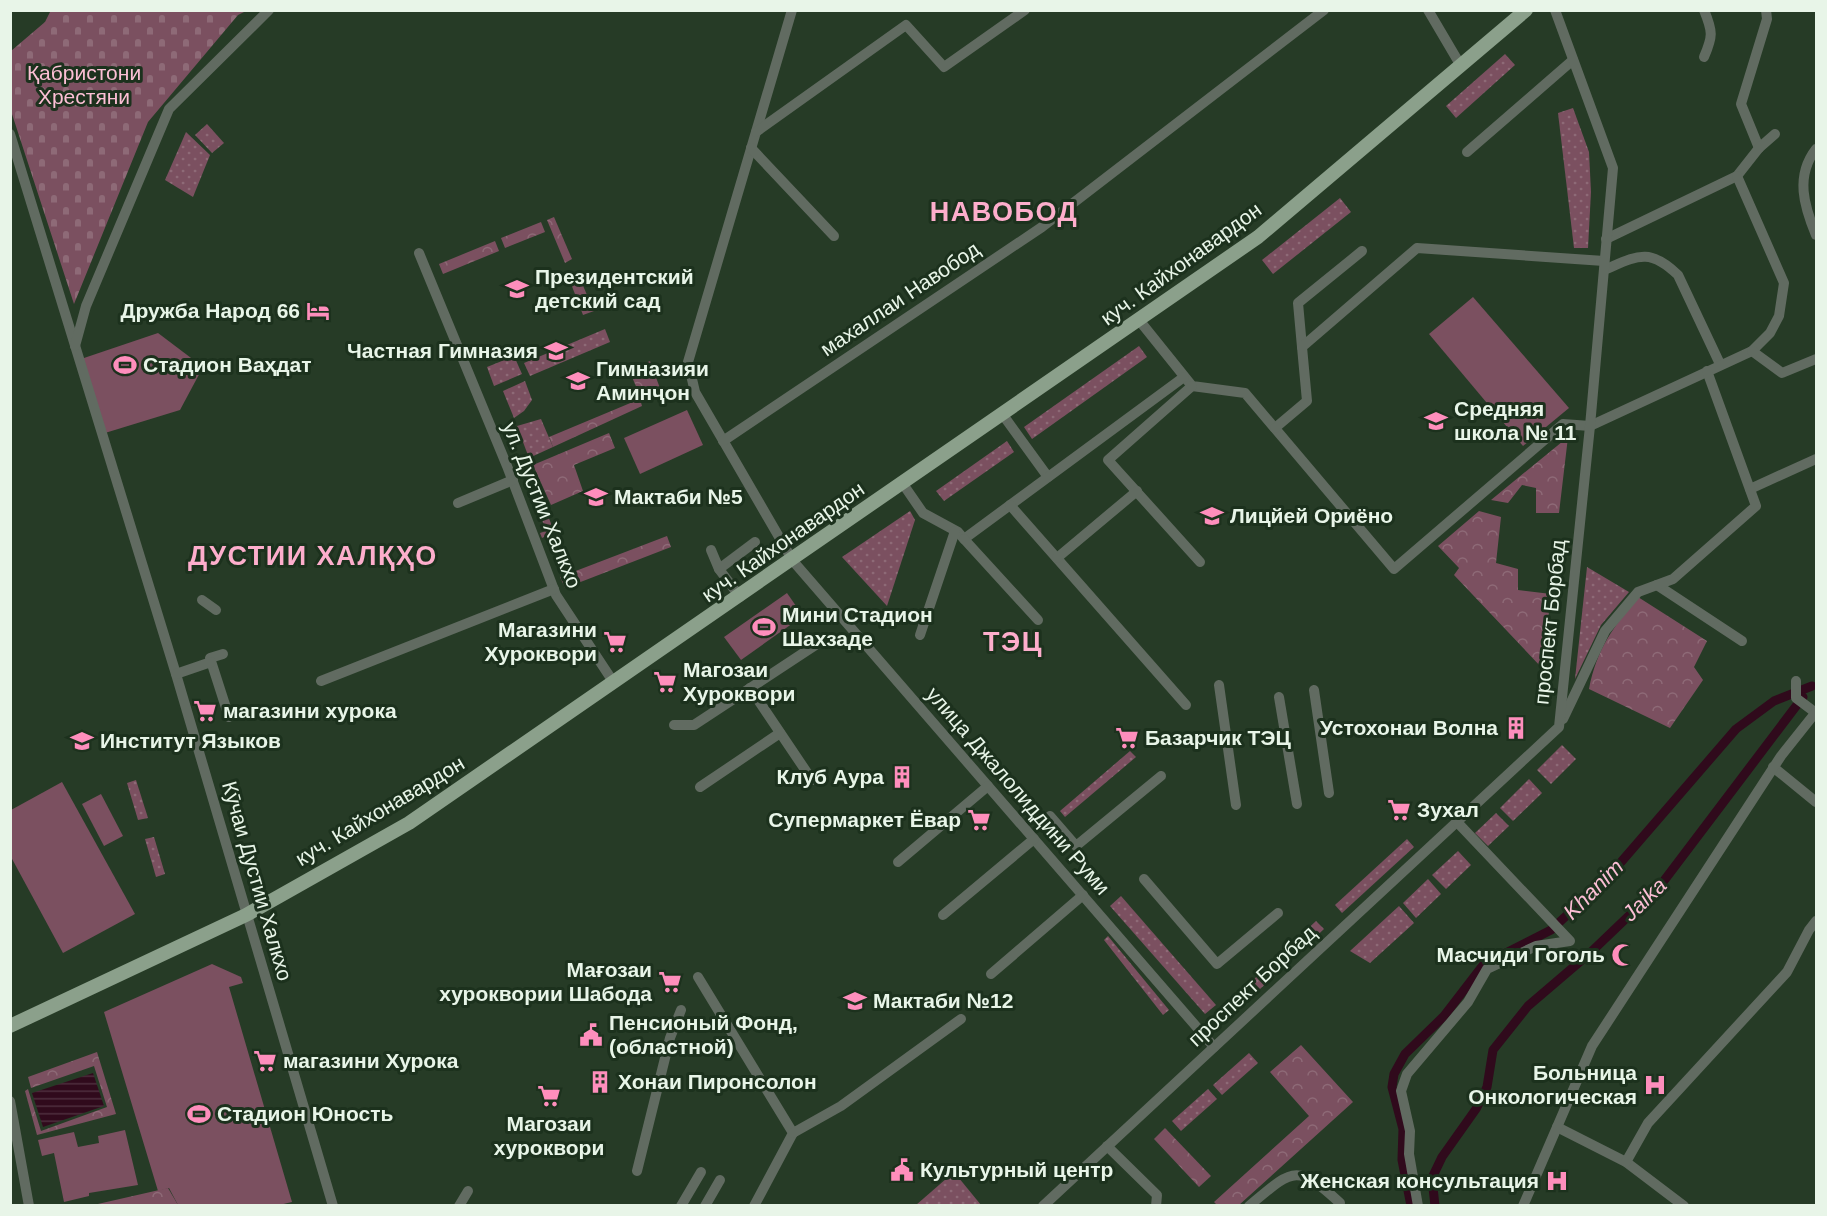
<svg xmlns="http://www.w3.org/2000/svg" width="1827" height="1216" viewBox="0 0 1827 1216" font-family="Arial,sans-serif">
<defs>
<pattern id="grass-dots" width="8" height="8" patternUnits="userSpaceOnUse" patternTransform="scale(1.5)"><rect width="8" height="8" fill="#7b5060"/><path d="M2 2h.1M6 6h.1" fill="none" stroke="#8e6a77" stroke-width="1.8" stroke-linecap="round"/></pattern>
<pattern id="forest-crowns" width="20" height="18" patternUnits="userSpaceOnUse" patternTransform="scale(1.5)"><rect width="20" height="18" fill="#7b5060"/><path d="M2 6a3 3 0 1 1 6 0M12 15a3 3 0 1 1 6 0" fill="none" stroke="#8e6a77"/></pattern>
<pattern id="cemetery-stones" width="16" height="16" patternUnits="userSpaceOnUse" patternTransform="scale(1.5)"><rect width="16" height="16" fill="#7b5060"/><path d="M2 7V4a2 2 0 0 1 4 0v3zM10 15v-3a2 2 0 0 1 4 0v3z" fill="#8e6a77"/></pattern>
<pattern id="water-rules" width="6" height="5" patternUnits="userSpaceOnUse" patternTransform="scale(1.5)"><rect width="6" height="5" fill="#300a1c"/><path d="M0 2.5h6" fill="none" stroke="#4e2e3d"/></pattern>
</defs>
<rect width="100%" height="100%" fill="#263b26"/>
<g fill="url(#grass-dots)">
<path d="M1505 54 1515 65 1456 118 1446 106Z"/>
<path d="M1573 108 1589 152 1591 192 1588 248H1574L1558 113Z"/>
<path d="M207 124 224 143 212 153 195 135Z"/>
<path d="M186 132 210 155 193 197 165 180Z"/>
<path d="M1340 198 1351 212 1273 274 1262 260Z"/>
<path d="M605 329 610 342 530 376 524 363Z"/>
<path d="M1139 346 1147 357 1032 439 1024 427Z"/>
<path d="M514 356 522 374 494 386 487 367Z"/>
<path d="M525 381 532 400 524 411 514 418 503 391Z"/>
<path d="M541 419 553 447 529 458 517 426Z"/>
<path d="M1007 441 1014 452 944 501 936 491Z"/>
<path d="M910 511 915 520 887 606 842 557Z"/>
<path d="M1587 567 1629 592 1601 625 1575 679Z"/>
<path d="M1562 745 1576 759 1551 784 1537 770Z"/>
<path d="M1130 751 1136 757 1065 817 1060 811Z"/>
<path d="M1529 779 1542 793 1513 821 1500 808Z"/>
<path d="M136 780 148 818 138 820 127 783Z"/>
<path d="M1496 813 1509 826 1488 846 1475 833Z"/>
<path d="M154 837 165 874 156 877 145 839Z"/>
<path d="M1407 839 1414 847 1342 913 1335 905Z"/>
<path d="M1458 851 1471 865 1446 889 1432 875Z"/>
<path d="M1428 879 1441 894 1416 918 1403 903Z"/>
<path d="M1121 896 1216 1005 1205 1014 1110 906Z"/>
<path d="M1399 906 1414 923 1370 963 1350 951Z"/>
<path d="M1316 921 1324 929 1260 989 1252 981Z"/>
<path d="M1108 936 1169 1010 1163 1015 1104 940Z"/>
<path d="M1249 1053 1258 1063 1222 1095 1213 1085Z"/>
<path d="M1208 1089 1217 1099 1181 1131 1172 1121Z"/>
<path d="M954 1172 981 1205H916Z"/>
</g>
<g fill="url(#forest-crowns)">
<path d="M554 217 572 259 565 263 547 220Z"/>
<path d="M541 222 545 232 505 248 501 238Z"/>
<path d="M495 241 499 251 443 274 439 264Z"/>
<path d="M577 272 594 311 583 315 568 276Z"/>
<path d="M650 361 661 391 641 398 629 370Z"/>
<path d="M640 399 642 406 553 447 549 437Z"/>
<path d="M609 433 615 448 574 465 583 491 551 505 533 465Z"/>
<path d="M1568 437 1559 513H1536V488L1522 485 1508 503 1491 500Z"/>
<path d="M536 485 552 526 550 534 542 538 540 533 546 531 530 487Z"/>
<path d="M1479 511 1501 517 1496 563 1518 569V590L1551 594 1542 668 1454 575 1459 568 1438 546Z"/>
<path d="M667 536 671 547 565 588 560 577Z"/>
<path d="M1638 597 1707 641 1694 667 1703 680 1670 728 1589 689C1597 648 1613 628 1638 597Z"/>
<path d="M1301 1045 1353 1102 1239 1205H1217L1214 1202 1309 1116 1270 1072Z"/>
<path d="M97 1052 116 1114 37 1135 25 1091 28 1089 41 1131 107 1107 94 1066 31 1088 28 1077Z"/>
<path d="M1165 1128 1211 1176 1199 1187 1154 1139Z"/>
<path d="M168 1188 178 1205 89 1206Z"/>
</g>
<path fill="url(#cemetery-stones)" d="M51 10 246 11 238 15 148 122 74 304 11 111V51L45 22Z"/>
<g fill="#7b5060">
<path d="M1473 297 1569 408 1523 446 1429 334Z"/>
<path d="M158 333 203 367 180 410 105 433 81 359Z"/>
<path d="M687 410 703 445 640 474 624 438Z"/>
<path d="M787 593 803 616 741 660 724 637Z"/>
<path d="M62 782 135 914 63 953 11 857V810Z"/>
<path d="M101 794 123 836 104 846 82 804Z"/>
<path d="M212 964 241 977 243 983 229 987 292 1202 275 1206 178 1205 169 1188 158 1191 104 1012Z"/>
<path d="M125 1130 138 1185 89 1193V1196L64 1202 54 1153 42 1156 38 1140 74 1132 78 1147 99 1143 98 1136Z"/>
</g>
<path fill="url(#water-rules)" d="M93 1073 104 1106 43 1127 32 1093Z"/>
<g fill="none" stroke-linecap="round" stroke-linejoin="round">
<g stroke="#300a1c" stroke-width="9">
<path d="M1411 1206 1402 1160 1403 1129 1392 1087 1394 1074 1405 1054 1444 1016 1484 964 1551 930 1609 876 1736 729 1774 701 1812 686"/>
<path d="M1435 1206 1432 1178 1442 1157 1476 1109 1487 1087 1493 1050 1528 1006 1590 953 1660 886 1803 697"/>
</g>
<g stroke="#616b61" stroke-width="10">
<path d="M792 10 688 362 695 392 793 561 1214 1047"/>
<path d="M1428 10 1461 66"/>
<path d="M1704 10C1713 32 1713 36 1704 57"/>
<path d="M756 132 906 25 944 67 1025 10"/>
<path d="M10 134 176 674 333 1206"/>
<path d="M751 148 834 236"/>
<path d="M1759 148 1741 104 1767 19 1766 10"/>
<path d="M1816 149C1795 176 1804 206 1816 235"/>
<path d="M1467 152 1573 60"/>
<path d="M1606 239 1737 176 1759 148 1775 134"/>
<path d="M419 253 507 466 556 595 614 683"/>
<path d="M1604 270C1637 256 1649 247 1678 275L1720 364"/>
<path d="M1139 320 1192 386 1245 393 1394 569 1563 424 1590 426 1752 351 1770 333 1779 316 1784 283 1737 176"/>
<path d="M75 346 86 306 169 109 269 10"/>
<path d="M1302 347 1298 303 1362 251"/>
<path d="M1752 351 1782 373 1816 359"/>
<path d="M1192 386 1108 460 1200 562"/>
<path d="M1003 415 1048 477"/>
<path d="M1275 428 1307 401 1302 347 1417 248 1604 261"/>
<path d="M723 441 1042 227 1324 10"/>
<path d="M903 484 923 513 958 532 964 539 1184 377"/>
<path d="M1750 489 1816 459"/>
<path d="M458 503 513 480"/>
<path d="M1010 505 1186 705"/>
<path d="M964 539 1038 620"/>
<path d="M711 550 719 569 740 597"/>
<path d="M1057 558 1137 491"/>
<path d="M719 569 755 542"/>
<path d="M1657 585 1742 641"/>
<path d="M202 600 216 610"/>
<path d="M920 635 955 531"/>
<path d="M223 654 210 658 229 717"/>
<path d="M176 674 211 662"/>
<path d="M321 681 554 589"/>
<path d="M1796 681V698L1816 713"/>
<path d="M1219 685 1236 805"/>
<path d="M750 688 812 780"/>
<path d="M1314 690 1329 793"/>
<path d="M1279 697 1297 804"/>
<path d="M1563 719 1605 631 1638 592 1673 579 1756 506 1707 371"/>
<path d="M674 725H694L817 644"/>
<path d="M1773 767 1816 802"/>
<path d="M700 787 780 733"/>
<path d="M1050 816 1076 846 1161 776"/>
<path d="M898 862 988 786"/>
<path d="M1144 879 1217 964 1278 913"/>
<path d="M943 915 1034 839"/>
<path d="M991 974 1083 895"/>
<path d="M698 977 793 1133 754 1206"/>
<path d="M10 1101 29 1206"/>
<path d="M1557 1127 1626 1162 1684 1206"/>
<path d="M793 1133 841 1106 961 1019"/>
<path d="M1107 1146 1157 1195 1156 1206"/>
<path d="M1626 1162 1648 1123 1787 972 1809 930 1816 921"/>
<path d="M637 1171 670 1038 681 1010"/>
<path d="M459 1206 468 1191"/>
<path d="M681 1206 701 1172"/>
<path d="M705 1206 720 1180"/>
<path d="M1043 1206 1559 727 1590 426 1613 168 1555 10"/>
<path d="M1249 1206C1293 1169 1296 1162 1340 1203"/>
<path d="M1418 1206 1409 1154 1410 1131 1401 1091 1407 1074 1468 1002 1487 969 1536 946 1570 941 1457 822"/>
<path d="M1523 1206 1592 1046 1781 756 1816 712"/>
</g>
<path stroke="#8ba08b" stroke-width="14" d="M10 1026 246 915 409 823 1258 237 1526 10"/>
</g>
<defs>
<g id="school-bare" transform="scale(1.8)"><path d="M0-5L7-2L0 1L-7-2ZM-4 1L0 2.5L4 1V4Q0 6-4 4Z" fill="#fe8ebc" stroke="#1c311d" stroke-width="2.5" paint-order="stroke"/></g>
<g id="hotel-bare" transform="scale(1.8)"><path d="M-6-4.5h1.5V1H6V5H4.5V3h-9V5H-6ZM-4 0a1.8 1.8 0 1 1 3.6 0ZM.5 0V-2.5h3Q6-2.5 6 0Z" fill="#fe8ebc" stroke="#1c311d" stroke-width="2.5" paint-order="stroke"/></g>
<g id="stadium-bare" transform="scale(1.8)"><path d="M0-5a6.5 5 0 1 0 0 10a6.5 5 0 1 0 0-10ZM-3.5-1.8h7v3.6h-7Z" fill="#fe8ebc" stroke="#1c311d" stroke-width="2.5" paint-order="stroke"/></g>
<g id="supermarket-bare" transform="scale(1.8)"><path d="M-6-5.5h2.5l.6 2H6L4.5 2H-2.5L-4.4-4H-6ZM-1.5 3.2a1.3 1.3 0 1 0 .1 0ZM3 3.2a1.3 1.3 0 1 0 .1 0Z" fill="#fe8ebc" stroke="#1c311d" stroke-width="2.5" paint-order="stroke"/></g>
<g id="building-bare" transform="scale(1.8)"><path d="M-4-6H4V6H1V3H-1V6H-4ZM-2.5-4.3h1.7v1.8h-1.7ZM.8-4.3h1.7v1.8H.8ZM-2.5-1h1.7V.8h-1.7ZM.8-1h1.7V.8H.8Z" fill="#fe8ebc" stroke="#1c311d" stroke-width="2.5" paint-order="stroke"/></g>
<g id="university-bare" transform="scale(1.8)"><path d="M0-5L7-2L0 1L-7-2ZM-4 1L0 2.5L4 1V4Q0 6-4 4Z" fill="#fe8ebc" stroke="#1c311d" stroke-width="2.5" paint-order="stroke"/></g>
<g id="mosque-bare" transform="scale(1.8)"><path d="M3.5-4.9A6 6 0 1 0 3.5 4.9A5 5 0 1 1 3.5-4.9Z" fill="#fe8ebc" stroke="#1c311d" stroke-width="2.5" paint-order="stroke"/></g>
<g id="civic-bare" transform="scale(1.8)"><path d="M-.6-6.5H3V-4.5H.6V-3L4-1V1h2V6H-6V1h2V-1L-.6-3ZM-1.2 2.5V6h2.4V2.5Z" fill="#fe8ebc" stroke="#1c311d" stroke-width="2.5" paint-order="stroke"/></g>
<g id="hospital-bare" transform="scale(1.8)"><path d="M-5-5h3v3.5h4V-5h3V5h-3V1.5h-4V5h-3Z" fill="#fe8ebc" stroke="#1c311d" stroke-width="2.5" paint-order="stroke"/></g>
</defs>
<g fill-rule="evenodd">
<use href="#school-bare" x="517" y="289"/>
<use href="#hotel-bare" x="318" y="311"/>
<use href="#school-bare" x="556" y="351"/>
<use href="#stadium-bare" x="125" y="365"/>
<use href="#school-bare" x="578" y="381"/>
<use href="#school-bare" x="1436" y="421"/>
<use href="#school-bare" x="596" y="497"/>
<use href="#school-bare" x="1212" y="516"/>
<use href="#stadium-bare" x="764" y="627"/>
<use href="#supermarket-bare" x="615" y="642"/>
<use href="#supermarket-bare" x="665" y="682"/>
<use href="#supermarket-bare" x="205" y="711"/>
<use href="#building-bare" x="1516" y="728"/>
<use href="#supermarket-bare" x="1127" y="738"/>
<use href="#university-bare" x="82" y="741"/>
<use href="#building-bare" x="902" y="777"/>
<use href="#supermarket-bare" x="1399" y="810"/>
<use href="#supermarket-bare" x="979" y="820"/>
<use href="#mosque-bare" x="1623" y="955"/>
<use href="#supermarket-bare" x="670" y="982"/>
<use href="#school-bare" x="855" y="1001"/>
<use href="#civic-bare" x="591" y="1035"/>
<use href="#supermarket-bare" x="265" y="1061"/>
<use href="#building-bare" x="600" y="1082"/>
<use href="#hospital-bare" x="1655" y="1085"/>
<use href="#supermarket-bare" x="549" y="1096"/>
<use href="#stadium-bare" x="199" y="1114"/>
<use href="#civic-bare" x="902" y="1170"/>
<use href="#hospital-bare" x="1557" y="1181"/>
</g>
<g text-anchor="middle" stroke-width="6" stroke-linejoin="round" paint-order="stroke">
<g font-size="21" fill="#fcbfd5" stroke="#1c311d">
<text x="84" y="80">Қабристони<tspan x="84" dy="24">Хрестяни</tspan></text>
</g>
<g font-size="21" fill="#e8f5e8" stroke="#1c311d">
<text transform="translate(1181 264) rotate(-36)" y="7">куч. Кайхонавардон</text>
<text transform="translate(900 299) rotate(-34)" y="7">махаллаи Навобод</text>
<text transform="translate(542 505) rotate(68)" y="7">ул. Дустии Халкхо</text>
<text transform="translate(783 542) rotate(-35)" y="7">куч. Кайхонавардон</text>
<text transform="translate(1550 622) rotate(-84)" y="7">проспект Борбад</text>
<text transform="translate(1018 791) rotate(49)" y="7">улица Джалолиддини Руми</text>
<text transform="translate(380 811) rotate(-31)" y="7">куч. Кайхонавардон</text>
<text transform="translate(257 881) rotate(74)" y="7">Кӯчаи Дустии Халкхо</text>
<text transform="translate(1252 986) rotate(-43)" y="7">проспект Борбад</text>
</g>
<g font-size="21" font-weight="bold" fill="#e8f5e8" stroke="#1c311d" text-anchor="start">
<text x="535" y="284">Президентский<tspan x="535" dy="24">детский сад</tspan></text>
<text x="300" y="318" text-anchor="end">Дружба Народ 66</text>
<text x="538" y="358" text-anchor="end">Частная Гимназия</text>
<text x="143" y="372">Стадион Ваҳдат</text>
<text x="596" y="376">Гимназияи<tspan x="596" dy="24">Аминҷон</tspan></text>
<text x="1454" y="416">Средняя<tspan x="1454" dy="24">школа № 11</tspan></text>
<text x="614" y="504">Мактаби №5</text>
<text x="1230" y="523">Лицйей Ориёно</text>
<text x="782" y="622">Мини Стадион<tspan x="782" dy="24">Шахзаде</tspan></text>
<text x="597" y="637" text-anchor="end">Магазини<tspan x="597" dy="24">Хуроквори</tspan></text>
<text x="683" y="677">Магозаи<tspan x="683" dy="24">Хуроквори</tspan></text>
<text x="223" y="718">магазини хурока</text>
<text x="1498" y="735" text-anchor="end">Устохонаи Волна</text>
<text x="1145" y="745">Базарчик ТЭЦ</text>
<text x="100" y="748">Институт Языков</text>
<text x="884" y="784" text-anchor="end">Клуб Аура</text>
<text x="1417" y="817">Зухал</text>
<text x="961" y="827" text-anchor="end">Супермаркет Ёвар</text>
<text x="1605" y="962" text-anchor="end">Масчиди Гоголь</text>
<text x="652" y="977" text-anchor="end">Мағозаи<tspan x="652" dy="24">хуроквории Шабода</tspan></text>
<text x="873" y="1008">Мактаби №12</text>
<text x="609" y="1030">Пенсионый Фонд,<tspan x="609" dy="24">(областной)</tspan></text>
<text x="283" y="1068">магазини Хурока</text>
<text x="1637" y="1080" text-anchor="end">Больница<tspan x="1637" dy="24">Онкологическая</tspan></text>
<text x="618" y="1089">Хонаи Пиронсолон</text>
<text x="217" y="1121">Стадион Юность</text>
<text x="549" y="1131" text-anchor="middle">Магозаи<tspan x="549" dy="24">хуроквори</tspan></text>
<text x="920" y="1177">Культурный центр</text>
<text x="1539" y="1188" text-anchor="end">Женская консультация</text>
</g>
<g font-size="22" font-style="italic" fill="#fbbed4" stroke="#1c311d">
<text transform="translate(1593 889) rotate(-45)" y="8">Khanim</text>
<text transform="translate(1644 899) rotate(-44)" y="8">Jaika</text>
</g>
<g font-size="27" font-weight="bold" letter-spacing="1.5" fill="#fdaecc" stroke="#1c311d">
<text x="1004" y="221">НАВОБОД</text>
<text x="313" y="565">ДУСТИИ ХАЛҚҲО</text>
<text x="1013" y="651">ТЭЦ</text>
</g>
</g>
<rect width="1827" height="1216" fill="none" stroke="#e8f5e8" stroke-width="24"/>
</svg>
